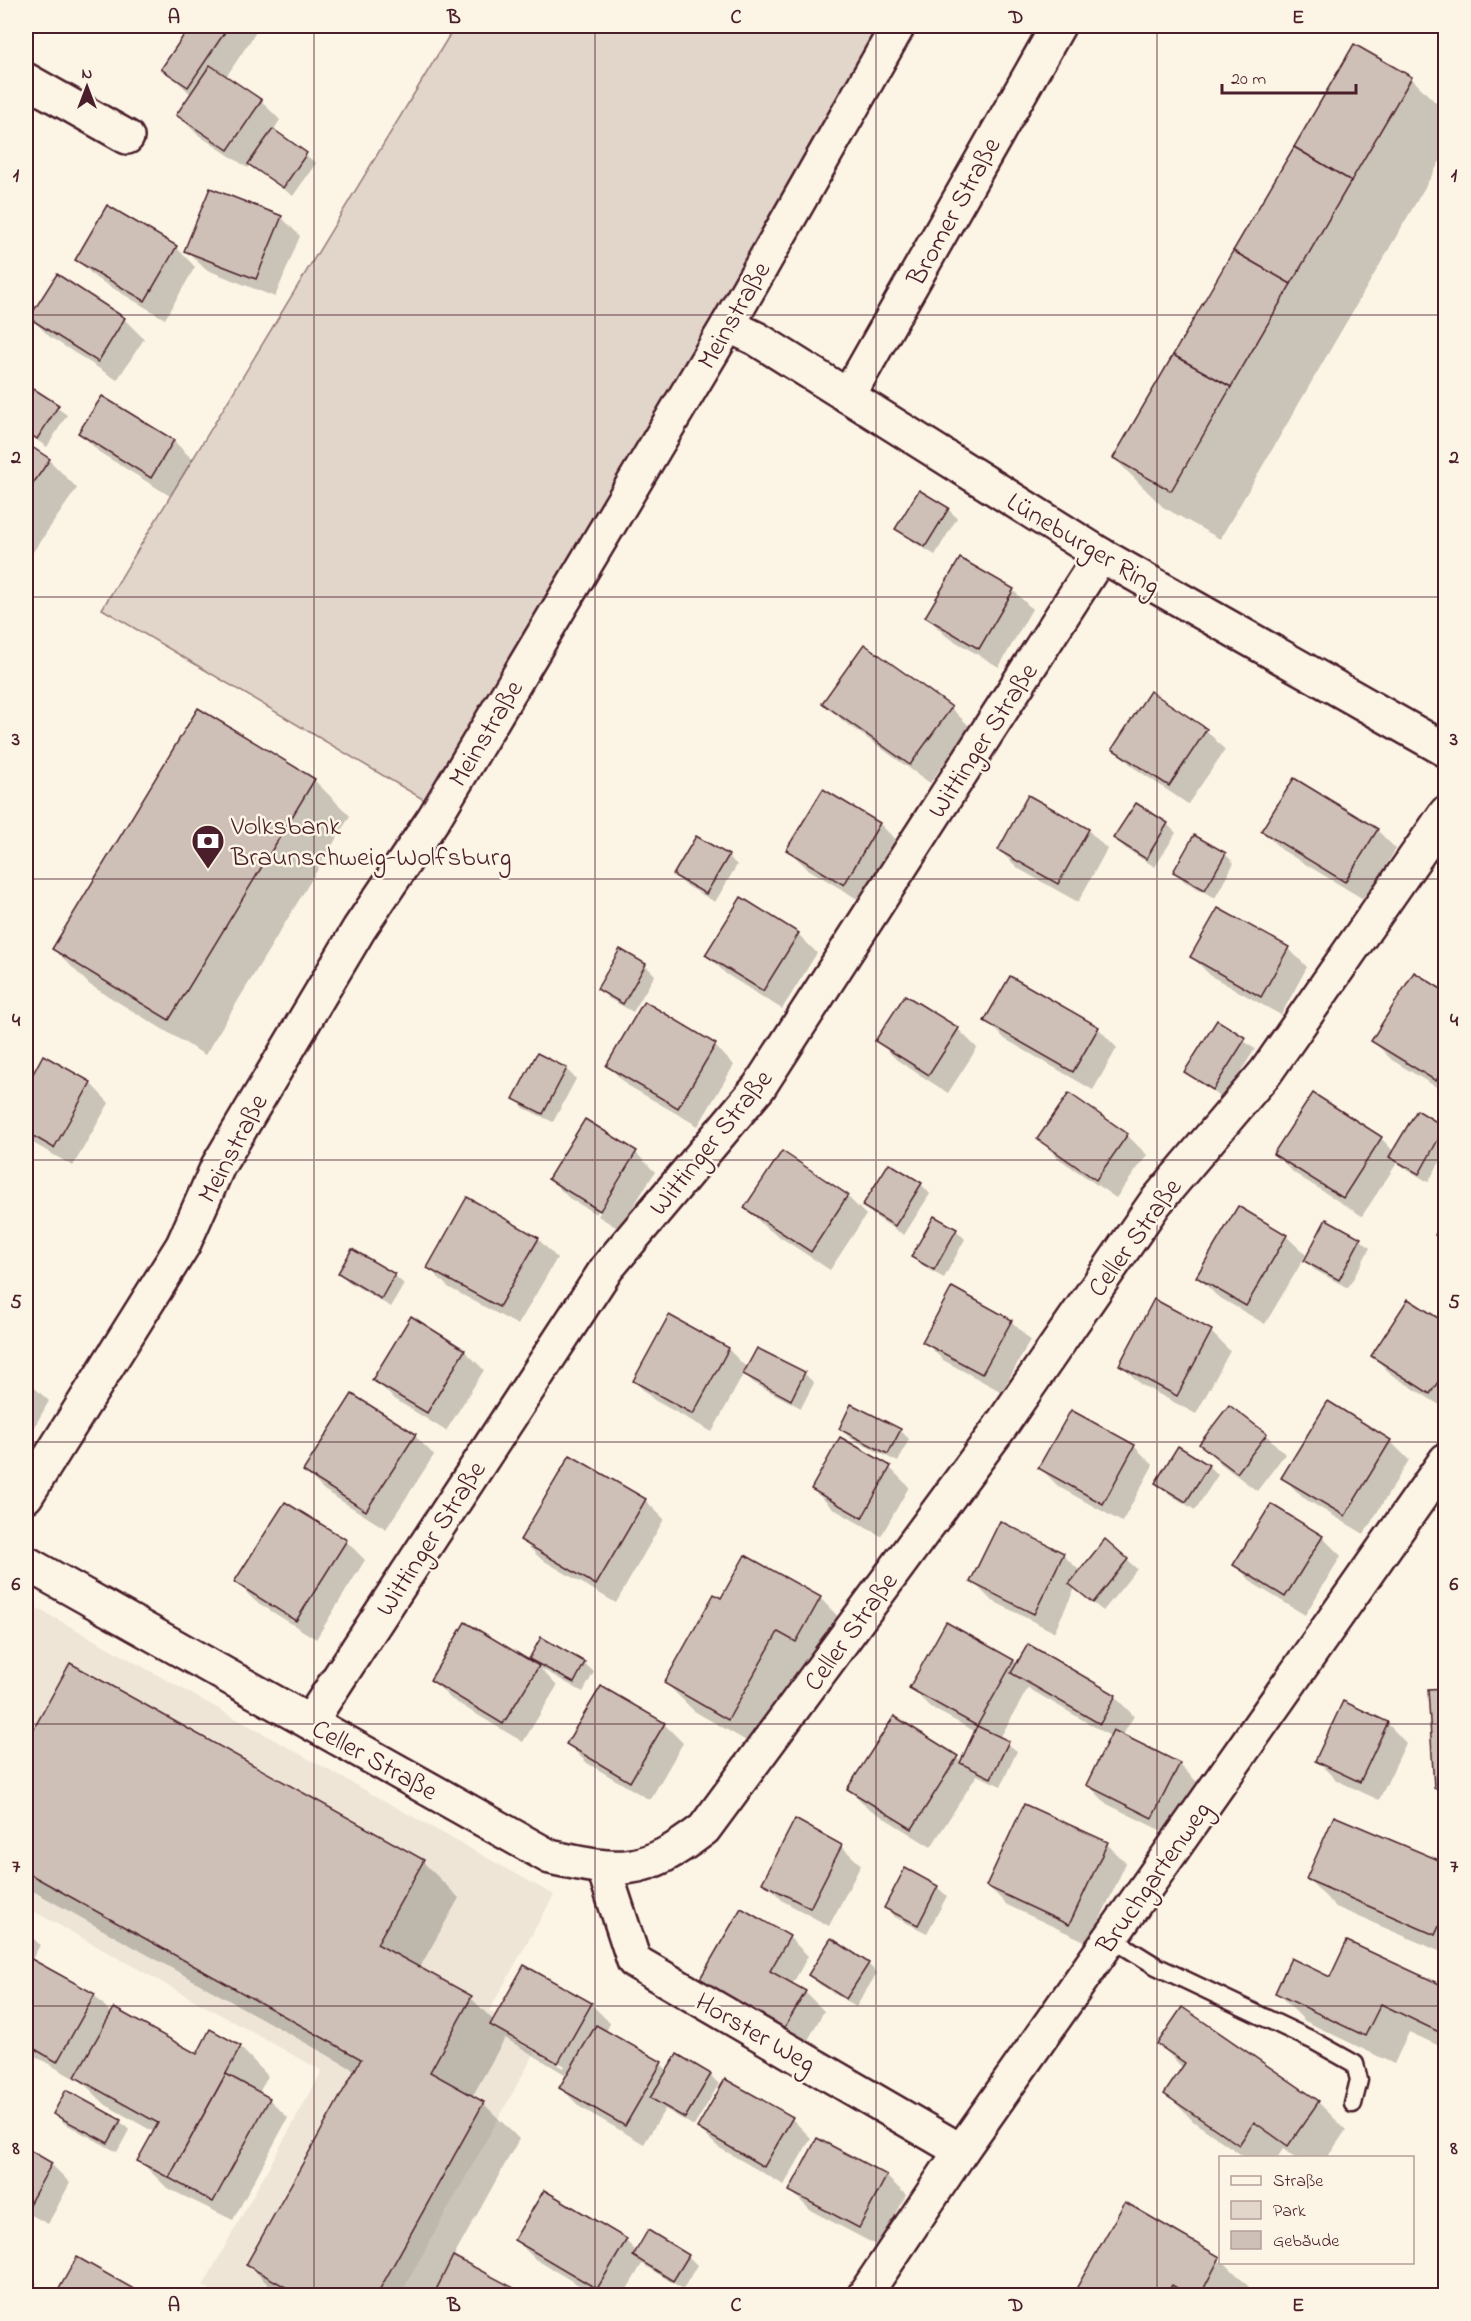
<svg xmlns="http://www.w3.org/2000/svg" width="1471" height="2321" viewBox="0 0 1471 2321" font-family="'Indie Flower',sans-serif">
<rect width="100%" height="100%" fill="#fcf5e5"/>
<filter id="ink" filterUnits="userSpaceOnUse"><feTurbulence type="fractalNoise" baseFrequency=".0167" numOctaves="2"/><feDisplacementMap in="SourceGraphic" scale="12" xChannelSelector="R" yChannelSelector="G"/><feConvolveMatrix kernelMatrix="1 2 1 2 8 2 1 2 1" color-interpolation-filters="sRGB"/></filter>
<g filter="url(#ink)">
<path fill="#eee5d7" d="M26 1602 554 1895 489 2011 542 2040 400 2295 220 2296 203 2286 322 2071 26 1907Z"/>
<path fill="#e2d5ca" stroke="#967a7a" stroke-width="1.5" d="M455 26H880L431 804 102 609Z"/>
<g fill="#0003" fill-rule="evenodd">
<path d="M191 26H260L226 77 261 101 280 120 273 131 316 163 293 196 250 164 248 168 197 134 178 115 192 95 163 68Z"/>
<path d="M1411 78 1446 113V151L1220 539 1163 507 1114 458Z"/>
<path d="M107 207 176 247 195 267 165 319 96 278 76 259Z"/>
<path d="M281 217 300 236 275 297 205 269 186 250Z"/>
<path d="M57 277 124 319 144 339 117 380 50 337 31 318Z"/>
<path d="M34 391 67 415 47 447 26 433V405Z"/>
<path d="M102 398 174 441 193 460 170 496 99 452 80 433Z"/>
<path d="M26 444 49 460 77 488 26 562Z"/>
<path d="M948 509 957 518 935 555 907 538 897 529Z"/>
<path d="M1013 590 1032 609 999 667 946 636 927 617Z"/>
<path d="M824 702 951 708 970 727 930 783 843 721Z"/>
<path d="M1206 730 1225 750 1188 804 1133 767 1114 748Z"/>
<path d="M314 780 350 816 205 1055 90 985 54 949Z"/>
<path d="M823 791 880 824 899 843 864 903 808 869 788 850Z"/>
<path d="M1167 824 1176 833 1155 867 1125 848 1115 838Z"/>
<path d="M1088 830 1107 849 1078 902 1019 869 999 850Z"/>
<path d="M1377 830 1396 849 1365 900 1282 850 1262 831Z"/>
<path d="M1225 854 1234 863 1215 898 1184 881 1175 872Z"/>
<path d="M728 856 737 865 715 902 684 884 675 875Z"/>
<path d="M798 934 817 953 782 1009 726 974 707 955Z"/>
<path d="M1288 948 1307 967 1281 1015 1211 976 1192 957Z"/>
<path d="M620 951 645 965 655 975 633 1012 608 998 599 988Z"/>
<path d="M26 992 30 997 26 1005Z"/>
<path d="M1446 994V1093L1392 1060 1373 1041Z"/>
<path d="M645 1003 715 1046 734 1065 698 1126 627 1085 608 1066Z"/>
<path d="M986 1020 1098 1028 1117 1048 1093 1090 1005 1039Z"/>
<path d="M1218 1022 1255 1049 1223 1099 1186 1072Z"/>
<path d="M958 1029 977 1048 948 1093 897 1060 877 1040Z"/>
<path d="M538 1055 566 1069 576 1079 553 1122 524 1108 515 1098Z"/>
<path d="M44 1058 90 1083 109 1103 73 1166 26 1139V1090Z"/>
<path d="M1070 1095 1127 1135 1147 1155 1116 1198 1058 1158 1039 1139Z"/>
<path d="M1314 1095 1381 1138 1394 1152 1444 1128 1446 1152 1428 1182 1397 1163 1362 1216 1294 1173 1275 1154Z"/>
<path d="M586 1121 636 1153 655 1172 619 1229 598 1216 636 1155H633L596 1214 569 1198 550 1179Z"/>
<path d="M921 1184 930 1194 904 1235 873 1215 864 1205Z"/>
<path d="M847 1196 866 1215 830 1270 765 1227 746 1208Z"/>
<path d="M956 1230 965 1239 944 1278 922 1266 913 1257Z"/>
<path d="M1286 1236 1306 1255 1265 1324 1217 1296 1198 1277Z"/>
<path d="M538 1239 557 1258 518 1325 448 1287 429 1268Z"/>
<path d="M1360 1239 1370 1248 1348 1288 1315 1270 1305 1261Z"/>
<path d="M340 1273 394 1275 404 1284 391 1307 349 1282Z"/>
<path d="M411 1318 465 1351 484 1370 446 1431 393 1398 374 1379Z"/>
<path d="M1011 1321 1030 1340 1002 1392 943 1360 924 1341Z"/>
<path d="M1446 1325V1409L1392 1375 1373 1356Z"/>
<path d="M1211 1332 1230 1351 1196 1414 1140 1384 1121 1364Z"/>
<path d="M728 1349 748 1369 804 1373 814 1383 801 1408 754 1383 744 1373 712 1432 654 1400 634 1381Z"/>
<path d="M26 1380 49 1401 26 1442Z"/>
<path d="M841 1429 900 1430 909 1439 898 1462 850 1438Z"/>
<path d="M1266 1435 1285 1454 1257 1491 1220 1463 1201 1444Z"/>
<path d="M415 1436 434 1455 386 1529 324 1490 305 1471Z"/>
<path d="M1390 1441 1409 1460 1364 1534 1302 1497 1283 1477Z"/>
<path d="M1134 1446 1153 1465 1122 1522 1059 1487 1040 1468Z"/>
<path d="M1179 1448 1208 1466 1218 1475 1195 1510 1166 1492 1157 1483Z"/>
<path d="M571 1457 645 1500 664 1519 616 1603 541 1559 522 1540Z"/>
<path d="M890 1468 909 1487 881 1536 832 1508 813 1489Z"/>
<path d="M1001 1523 1063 1555 1081 1572 1127 1560 1137 1569 1103 1611 1075 1588 1054 1632 991 1600 972 1581Z"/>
<path d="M1322 1537 1341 1556 1305 1615 1254 1584 1235 1565Z"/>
<path d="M346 1541 365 1560 316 1639 255 1601 236 1582Z"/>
<path d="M820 1598 848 1627 824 1669 807 1659 757 1747 694 1711 666 1683Z"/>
<path d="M541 1639 584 1663 594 1672 583 1692 540 1668 557 1686 523 1742 451 1699 432 1680 538 1666 531 1659Z"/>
<path d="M1029 1646 1115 1697 1134 1716 1122 1736 1179 1764 1198 1783 1172 1836 1107 1804 1088 1785 1112 1737 1028 1688 1000 1738 1017 1751 1001 1786 977 1775 931 1847 868 1808 849 1789 894 1718 962 1762 976 1732 930 1707 911 1688 1014 1661 1018 1665Z"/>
<path d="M71 1665 423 1862 459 1898 419 1969 471 1998 494 2021 591 2004 610 2023 606 2032 661 2064 668 2071 710 2075 719 2084 694 2126 665 2109 644 2144 580 2107 561 2088 568 2076 505 2038 472 2097 483 2103 519 2139 453 2258 524 2296H279L248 2264 356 2071 26 1887V1746ZM512 2035 565 2066 564 2068 512 2039Z"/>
<path d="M1446 1689V1798L1435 1788Z"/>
<path d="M1387 1723 1406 1743 1379 1800 1336 1780 1317 1761Z"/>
<path d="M664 1724 683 1743 650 1800 587 1763 568 1744Z"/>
<path d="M1107 1844 1126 1863 1089 1943 1007 1905 988 1886Z"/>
<path d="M841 1846 861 1865 829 1926 783 1901 764 1882Z"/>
<path d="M1446 1865V1954L1336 1907 1308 1879Z"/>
<path d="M937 1887 947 1896 927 1933 895 1917 886 1908Z"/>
<path d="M26 1931 40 1945 31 1961 94 1995 112 2014 198 2056 211 2031 240 2047 268 2076 259 2093 269 2099 288 2118 233 2220 167 2188 139 2160 154 2132 106 2105 78 2078 77 2080 26 2051Z"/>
<path d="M789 1937 808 1956 792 1985 805 1992 824 2011 803 2049 719 2001Z"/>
<path d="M868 1964 877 1973 856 2007 819 1984 810 1975Z"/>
<path d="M1330 1979 1446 1989V2049L1409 2032 1394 2064 1305 2021 1277 1993Z"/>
<path d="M1159 2044 1318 2102 1346 2130 1327 2158H1295L1283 2149 1277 2158H1246L1194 2122 1166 2093 1183 2068Z"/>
<path d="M55 2113 120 2121 129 2130 117 2152 64 2123Z"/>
<path d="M792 2119 811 2138 784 2185 718 2147 698 2128Z"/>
<path d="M26 2150 51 2164 70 2183 48 2224 26 2212Z"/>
<path d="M886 2176 906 2195 878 2246 810 2210 791 2191Z"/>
<path d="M1125 2204 1220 2259V2262H1224L1249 2287 1244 2296H1073Z"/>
<path d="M516 2240 626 2241 637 2252 688 2256 697 2265 683 2289 642 2264 623 2296H597L535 2259Z"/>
<path d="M26 2271 37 2283 31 2296H26Z"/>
</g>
<g fill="#cfc0b7" stroke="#4a1f2b" stroke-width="1.5">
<path d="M190 26H229L188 87 161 69Z"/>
<path d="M1354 44 1412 77 1351 181 1294 147Z"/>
<path d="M210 65 262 100 228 150 176 115Z"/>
<path d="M273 129 307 153 283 188 248 164Z"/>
<path d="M1294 147 1351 181 1291 284 1233 251Z"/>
<path d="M210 188 282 216 256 279 184 251Z"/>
<path d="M107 205 177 246 145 301 75 260Z"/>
<path d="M1233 251 1291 284 1231 387 1173 355Z"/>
<path d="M57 274 125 318 98 362 29 318Z"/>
<path d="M1173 355 1231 387 1171 491 1113 458Z"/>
<path d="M34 389 59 405 37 439 26 431V402Z"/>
<path d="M102 396 174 440 151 478 78 433Z"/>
<path d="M26 443 50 459 26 494Z"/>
<path d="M919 490 949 508 925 547 895 529Z"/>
<path d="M960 558 1014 589 979 649 925 617Z"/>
<path d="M864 644 952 707 910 765 822 703Z"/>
<path d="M1150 691 1207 729 1169 786 1112 749Z"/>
<path d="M198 708 315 779 169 1020 52 949Z"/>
<path d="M1294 778 1378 829 1345 882 1261 831Z"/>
<path d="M823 789 880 823 844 885 786 850Z"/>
<path d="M1028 795 1089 829 1058 884 998 850Z"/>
<path d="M1136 803 1168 823 1146 859 1113 838Z"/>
<path d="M1194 835 1226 853 1205 890 1173 872Z"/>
<path d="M696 836 729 855 706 894 673 875Z"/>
<path d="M741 897 799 933 763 991 705 955Z"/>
<path d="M1218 908 1289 947 1261 997 1190 957Z"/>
<path d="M620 949 646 964 623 1004 597 989Z"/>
<path d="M1414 972 1446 992V1065L1436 1081 1371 1041Z"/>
<path d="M1010 976 1099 1027 1073 1072 984 1021Z"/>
<path d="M905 995 959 1028 929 1075 875 1041Z"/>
<path d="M644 1001 716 1044 678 1108 606 1066Z"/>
<path d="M1217 1020 1246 1038 1213 1090 1184 1072Z"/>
<path d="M537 1053 567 1068 543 1114 513 1099Z"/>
<path d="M43 1055 91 1082 54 1148 26 1132V1087Z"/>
<path d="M1069 1093 1128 1134 1096 1180 1037 1139Z"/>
<path d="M1313 1093 1382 1137 1343 1198 1273 1154Z"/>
<path d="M1417 1110 1445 1127 1419 1174 1389 1157Z"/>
<path d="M585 1119 637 1151 600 1211 548 1179Z"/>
<path d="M782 1151 848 1195 811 1252 744 1208Z"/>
<path d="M889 1163 922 1183 895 1226 862 1206Z"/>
<path d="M467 1197 539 1238 499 1307 427 1268Z"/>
<path d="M1238 1206 1287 1235 1246 1306 1196 1277Z"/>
<path d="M934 1216 957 1229 934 1270 911 1257Z"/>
<path d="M1446 1218V1241L1435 1235Z"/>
<path d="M1326 1219 1361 1238 1339 1280 1304 1261Z"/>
<path d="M352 1249 395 1274 381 1299 338 1273Z"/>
<path d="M952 1287 1012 1320 982 1374 922 1342Z"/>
<path d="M1154 1299 1212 1330 1177 1396 1119 1365Z"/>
<path d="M1408 1299 1446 1323V1370L1430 1394 1371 1356Z"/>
<path d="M669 1315 729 1348 693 1414 633 1381Z"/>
<path d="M411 1316 465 1350 427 1413 372 1380Z"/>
<path d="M757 1348 805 1372 791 1400 743 1374Z"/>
<path d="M352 1394 416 1434 366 1511 303 1471Z"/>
<path d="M1328 1401 1391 1440 1345 1516 1281 1478Z"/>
<path d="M851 1404 901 1429 888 1454 839 1429Z"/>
<path d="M1229 1405 1267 1434 1237 1473 1199 1444Z"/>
<path d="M1071 1410 1135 1445 1103 1504 1038 1468Z"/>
<path d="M840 1437 891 1466 862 1518 811 1489Z"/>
<path d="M1178 1446 1209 1465 1186 1502 1155 1483Z"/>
<path d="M570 1455 646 1499 596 1585 520 1540Z"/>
<path d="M285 1502 347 1540 296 1621 234 1582Z"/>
<path d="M1271 1504 1323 1536 1285 1597 1233 1565Z"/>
<path d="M1000 1521 1064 1553 1034 1614 970 1582Z"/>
<path d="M1105 1539 1128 1559 1093 1603 1069 1584Z"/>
<path d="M745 1555 821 1597 796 1642 778 1632 728 1720 664 1683 714 1594 721 1598Z"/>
<path d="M465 1622 539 1666 503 1724 430 1680Z"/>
<path d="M946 1622 1014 1660 977 1726 909 1688Z"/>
<path d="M541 1637 585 1662 574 1683 529 1659Z"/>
<path d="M1028 1644 1116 1695 1100 1724 1011 1673Z"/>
<path d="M70 1663 424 1860 377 1944 472 1996 430 2072 484 2102 376 2296H302L246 2265 361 2059 26 1872V1743Z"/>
<path d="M601 1686 665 1723 630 1782 566 1744Z"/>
<path d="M1446 1688V1794L1434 1788 1428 1689Z"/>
<path d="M1343 1701 1388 1722 1360 1782 1315 1761Z"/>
<path d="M894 1716 958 1756 912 1829 847 1789Z"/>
<path d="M977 1726 1009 1741 991 1778 960 1763Z"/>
<path d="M1113 1730 1180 1763 1152 1818 1086 1785Z"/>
<path d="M1024 1804 1108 1842 1069 1925 986 1886Z"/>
<path d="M1334 1816 1446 1863V1911L1435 1935 1306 1879Z"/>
<path d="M795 1819 842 1845 810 1908 762 1883Z"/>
<path d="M905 1868 938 1886 918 1925 884 1908Z"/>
<path d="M741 1908 790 1936 770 1971 806 1991 783 2030 698 1982Z"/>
<path d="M831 1938 869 1963 846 1999 808 1975Z"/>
<path d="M1347 1941 1446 1987V2024L1441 2033 1381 2004 1365 2036 1275 1993 1291 1958 1330 1977Z"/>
<path d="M26 1956 95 1994 57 2062 26 2044Z"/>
<path d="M524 1965 592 2003 558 2063 490 2025Z"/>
<path d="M1182 2007 1319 2101 1288 2146 1254 2122 1239 2145 1164 2094 1185 2063 1157 2044Z"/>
<path d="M114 2008 197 2054 210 2029 241 2046 169 2178 137 2161 158 2123 75 2077Z"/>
<path d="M596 2025 662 2062 625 2126 559 2088Z"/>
<path d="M677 2054 711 2074 685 2118 650 2098Z"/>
<path d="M226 2074 270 2098 213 2202 169 2178Z"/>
<path d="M725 2079 793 2117 764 2167 697 2128Z"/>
<path d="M66 2090 121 2120 108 2143 53 2114Z"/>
<path d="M817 2138 887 2175 859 2228 789 2191Z"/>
<path d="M26 2148 52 2163 28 2206 26 2204Z"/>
<path d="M544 2190 627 2239 597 2289 514 2240Z"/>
<path d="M1125 2202 1220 2257 1200 2296H1191L1172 2285 1165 2296H1072Z"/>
<path d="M648 2230 689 2255 673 2281 633 2256Z"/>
<path d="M453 2256 527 2295V2296H433Z"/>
<path d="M77 2257 146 2296H55Z"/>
</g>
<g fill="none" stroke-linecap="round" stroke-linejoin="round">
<g stroke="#4a1f2b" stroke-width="21">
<path id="service" d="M1111 1938 1156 1966 1314 2041 1355 2064 1359 2080 1353 2104"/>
</g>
<g stroke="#4a1f2b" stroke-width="38">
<g id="minor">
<path d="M26 80 127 137"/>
<path d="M728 325 757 339 848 396 1101 555 1446 750"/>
<path d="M848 396 1058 26"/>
<path d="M26 1563 550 1857C621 1873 644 1875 704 1829L998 1430 1155 1203 1266 1072 1446 813"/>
<path d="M310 1722 607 1268 759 1087 1101 555"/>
<path d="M604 1869 634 1961 961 2151"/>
<path d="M864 2296 961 2151 1446 1460"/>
</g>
</g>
<g stroke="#4a1f2b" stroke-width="38">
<path id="tertiary" d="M26 1496 183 1245 218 1166 359 929 434 818 728 325 898 26"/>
</g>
<use href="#service" stroke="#fcf5e5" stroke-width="16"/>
<use href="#minor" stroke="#fcf5e5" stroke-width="33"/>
<use href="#tertiary" stroke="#fcf5e5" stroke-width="33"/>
</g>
</g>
<path fill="none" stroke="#4a1f2b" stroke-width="1.5" stroke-opacity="0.55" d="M314 26V2296M595 26V2296M876 26V2296M1157 26V2296M26 315H1446M26 597H1446M26 879H1446M26 1160H1446M26 1442H1446M26 1724H1446M26 2006H1446"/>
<defs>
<g id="bank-pin" transform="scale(1.725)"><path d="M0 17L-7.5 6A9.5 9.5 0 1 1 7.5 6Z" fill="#4a1f2b" stroke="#fcf5e5"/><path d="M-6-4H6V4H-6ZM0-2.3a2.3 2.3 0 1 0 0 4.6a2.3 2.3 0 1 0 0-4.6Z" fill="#fff"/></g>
</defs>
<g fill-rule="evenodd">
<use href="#bank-pin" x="208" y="841"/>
</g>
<g text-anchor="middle" stroke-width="5" stroke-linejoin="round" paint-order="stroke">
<g font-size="27" fill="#4a1f2b" stroke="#fcf5e5">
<text transform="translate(953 211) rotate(-61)" y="9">Bromer Straße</text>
<text transform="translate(733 315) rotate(-60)" y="9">Meinstraße</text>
<text transform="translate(1084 543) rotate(31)" y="9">Lüneburger Ring</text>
<text transform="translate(485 733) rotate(-59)" y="9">Meinstraße</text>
<text transform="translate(982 740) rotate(-57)" y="9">Wittinger Straße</text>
<text transform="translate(710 1142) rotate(-51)" y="9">Wittinger Straße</text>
<text transform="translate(232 1148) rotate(-62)" y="9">Meinstraße</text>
<text transform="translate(1134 1237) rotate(-54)" y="9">Celler Straße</text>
<text transform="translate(430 1538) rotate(-57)" y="9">Wittinger Straße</text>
<text transform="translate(850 1631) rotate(-54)" y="9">Celler Straße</text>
<text transform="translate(375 1759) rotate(29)" y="9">Celler Straße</text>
<text transform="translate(1153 1877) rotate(-55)" y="9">Bruchgartenweg</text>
<text transform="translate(756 2032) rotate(30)" y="9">Horster Weg</text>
</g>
<g font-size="27" fill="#4a1f2b" stroke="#fcf5e5" text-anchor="start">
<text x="231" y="834">Volksbank<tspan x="231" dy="31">Braunschweig-Wolfsburg</tspan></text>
</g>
</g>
<rect width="1471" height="2321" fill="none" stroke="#fcf5e5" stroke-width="66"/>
<rect x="1219" y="2156" width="195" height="108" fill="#fcf5e5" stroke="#b59f9b" stroke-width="1.5"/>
<rect x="1231" y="2176" width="30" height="9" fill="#fcf5e5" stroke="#b59f9b" stroke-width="1.5"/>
<text x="1273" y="2186" font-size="18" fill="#4a1f2b">Straße</text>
<rect x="1231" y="2201" width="30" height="18" fill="#e2d5ca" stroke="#b59f9b" stroke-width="1.5"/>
<text x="1273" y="2216" font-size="18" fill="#4a1f2b">Park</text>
<rect x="1231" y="2231" width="30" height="18" fill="#cfc0b7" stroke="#b59f9b" stroke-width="1.5"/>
<text x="1273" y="2246" font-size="18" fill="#4a1f2b">Gebäude</text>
<g transform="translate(87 87)" stroke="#fcf5e5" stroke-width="4.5" paint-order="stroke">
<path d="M0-4.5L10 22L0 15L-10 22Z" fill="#4a1f2b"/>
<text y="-9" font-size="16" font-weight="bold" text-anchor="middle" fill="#4a1f2b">N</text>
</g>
<path d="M1222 84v9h134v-9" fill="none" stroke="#4a1f2b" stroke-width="3"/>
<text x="1231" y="84" font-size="18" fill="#4a1f2b" stroke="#fcf5e5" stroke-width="4.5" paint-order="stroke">20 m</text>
<rect x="33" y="33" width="1405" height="2255" fill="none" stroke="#4a1f2b" stroke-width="2"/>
<g font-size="20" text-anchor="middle" font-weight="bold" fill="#4a1f2b">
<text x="174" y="23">A</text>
<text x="454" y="23">B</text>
<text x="736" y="23">C</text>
<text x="1016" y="23">D</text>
<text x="1298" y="23">E</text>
<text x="16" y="181">1</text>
<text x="1454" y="181">1</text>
<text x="16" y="463">2</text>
<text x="1454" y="463">2</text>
<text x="16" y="745">3</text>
<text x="1454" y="745">3</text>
<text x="16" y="1026">4</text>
<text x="1454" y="1026">4</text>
<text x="16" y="1308">5</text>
<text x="1454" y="1308">5</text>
<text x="16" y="1590">6</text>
<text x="1454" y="1590">6</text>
<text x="16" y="1872">7</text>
<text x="1454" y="1872">7</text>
<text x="16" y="2154">8</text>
<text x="1454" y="2154">8</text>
<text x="174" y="2311">A</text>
<text x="454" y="2311">B</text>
<text x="736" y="2311">C</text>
<text x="1016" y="2311">D</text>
<text x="1298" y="2311">E</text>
</g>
</svg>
